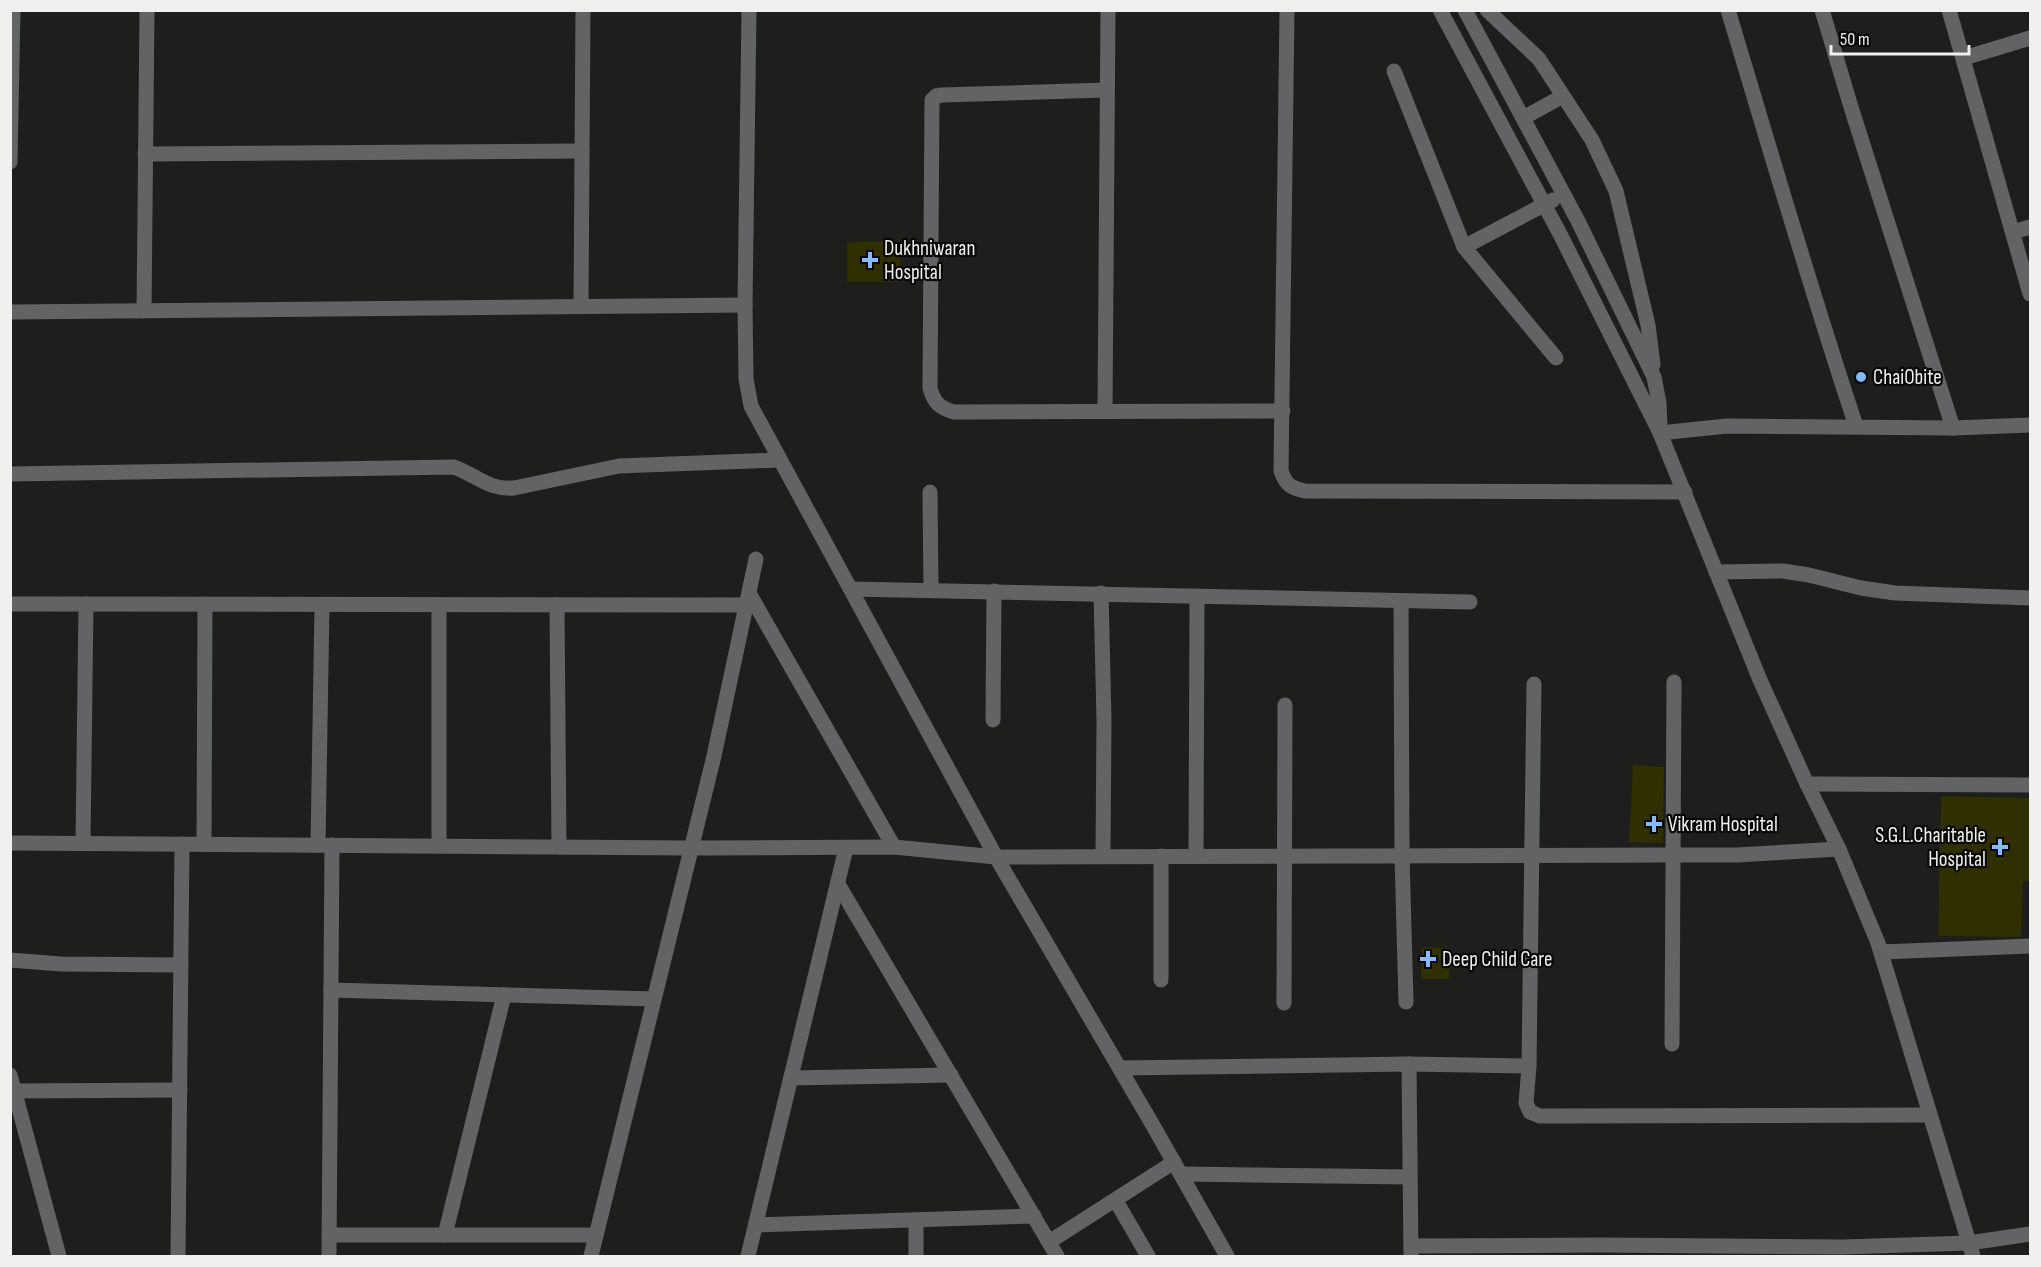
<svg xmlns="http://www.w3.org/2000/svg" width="2041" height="1267" viewBox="0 0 2041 1267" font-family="'Sofia Sans Condensed',sans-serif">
<rect width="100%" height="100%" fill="#1e1e1c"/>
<g fill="#302f00">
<path d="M900 241V282H847V242Z"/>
<path d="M1633 765 1664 767 1663 843 1629 842Z"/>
<path d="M1941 796 2031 798V881H2023L2021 937 1938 936Z"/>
<path d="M1422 947 1450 948 1449 979H1421Z"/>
</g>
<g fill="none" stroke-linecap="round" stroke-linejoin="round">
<g stroke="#626364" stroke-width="15">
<path d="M749 10 745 305 746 379 751 406 996 857 1151 1122 1227 1256"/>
<path d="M1287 10 1281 471C1286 485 1291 488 1305 491L1685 492"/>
<path d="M1440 10 1560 234 1660 433 1760 680 1807 784 1839 849 1878 943 1973 1256"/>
<path d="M1465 10 1578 221 1654 377 1659 403 1660 427"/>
<path d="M1487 10 1539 59 1592 140 1616 191 1648 325 1653 365"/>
<path d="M1728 10C1770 149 1810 288 1856 426"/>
<path d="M1822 10 1851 107 1953 428"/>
<path d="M1949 10 2030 294"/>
<path d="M1964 58 2030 38"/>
<path d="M1394 71 1464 247 1553 200"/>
<path d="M1106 90 942 95 936 96 932 100 930 388C934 403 940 408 954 412L1283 411"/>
<path d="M1523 118 1563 96"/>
<path d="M145 154 582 151"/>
<path d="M10 162 13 10"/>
<path d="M2013 232 2030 227"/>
<path d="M1464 247 1556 358"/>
<path d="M581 306 583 10"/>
<path d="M144 311 147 10"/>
<path d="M10 312 745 305"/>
<path d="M1105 410 1108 10"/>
<path d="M1660 433 1727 426 1953 428 2030 425"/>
<path d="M10 474 454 467C478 476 488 490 514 488L619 466 780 460"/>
<path d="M930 492 931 590"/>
<path d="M1716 572 1783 571 1809 575 1861 588 1895 593 2030 598"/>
<path d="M851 589 1470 602"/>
<path d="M749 593 894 847"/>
<path d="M1101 593 1104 720 1103 856"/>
<path d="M1401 601 1402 856 1406 1002"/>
<path d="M10 604 746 605"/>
<path d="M439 605V846"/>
<path d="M557 605 559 847"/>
<path d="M1534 684 1529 1066 1526 1103 1530 1112 1540 1116 1930 1115"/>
<path d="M993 720 994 591"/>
<path d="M1807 784 2030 785"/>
<path d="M10 843 691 848 894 847 996 857 1673 855H1737L1839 849"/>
<path d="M83 843 86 604"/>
<path d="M204 844 205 604"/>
<path d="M318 845 322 605"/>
<path d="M1161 856V980"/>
<path d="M1196 856 1197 596"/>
<path d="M838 884 1057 1256"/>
<path d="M1881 952 2030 946"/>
<path d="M10 960 61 964 181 965"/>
<path d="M331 990 654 999"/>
<path d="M1284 1003 1285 705"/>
<path d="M1672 1044 1674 682"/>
<path d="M1409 1064 1411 1256"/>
<path d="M1120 1068 1409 1064 1529 1066"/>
<path d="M10 1075 59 1256"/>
<path d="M791 1078 951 1075"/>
<path d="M15 1091 180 1090"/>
<path d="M1181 1174 1410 1177"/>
<path d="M1116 1201 1148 1256"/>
<path d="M916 1220V1256"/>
<path d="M756 1225 1034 1216"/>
<path d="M329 1235H596"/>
<path d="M445 1235 504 995"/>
<path d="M1049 1242 1174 1162"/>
<path d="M1412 1246 1601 1245 1843 1247 1969 1243 2030 1234"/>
<path d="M178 1256 182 844"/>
<path d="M329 1256 332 845"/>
<path d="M591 1256 714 756 756 559"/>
<path d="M748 1256 846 848"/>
</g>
</g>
<g fill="#85bbfb" stroke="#080807" stroke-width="2">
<path d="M867 251h6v6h6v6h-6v6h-6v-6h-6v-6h6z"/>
<circle cx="1861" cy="377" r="6"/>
<path d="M1651 815h6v6h6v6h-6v6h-6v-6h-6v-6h6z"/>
<path d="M1997 838h6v6h6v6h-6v6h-6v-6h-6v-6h6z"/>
<path d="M1425 950h6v6h6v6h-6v6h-6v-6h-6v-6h6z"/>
</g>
<g text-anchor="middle" stroke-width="4.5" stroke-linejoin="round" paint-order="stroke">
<g font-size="21" fill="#f0f0ee" stroke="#080807" text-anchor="start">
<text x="884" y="255">Dukhniwaran<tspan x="884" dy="24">Hospital</tspan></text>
<text x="1873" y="384">ChaiObite</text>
<text x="1668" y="831">Vikram Hospital</text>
<text x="1986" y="842" text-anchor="end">S.G.L.Charitable<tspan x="1986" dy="24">Hospital</tspan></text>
<text x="1442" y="966">Deep Child Care</text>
</g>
</g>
<rect width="2041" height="1267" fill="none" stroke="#f0f0ee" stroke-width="24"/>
<path d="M1831 45v9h138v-9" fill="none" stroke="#f0f0ee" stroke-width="3"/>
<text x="1840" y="45" font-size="18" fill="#f0f0ee" stroke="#080807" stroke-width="4.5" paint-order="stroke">50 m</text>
</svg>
